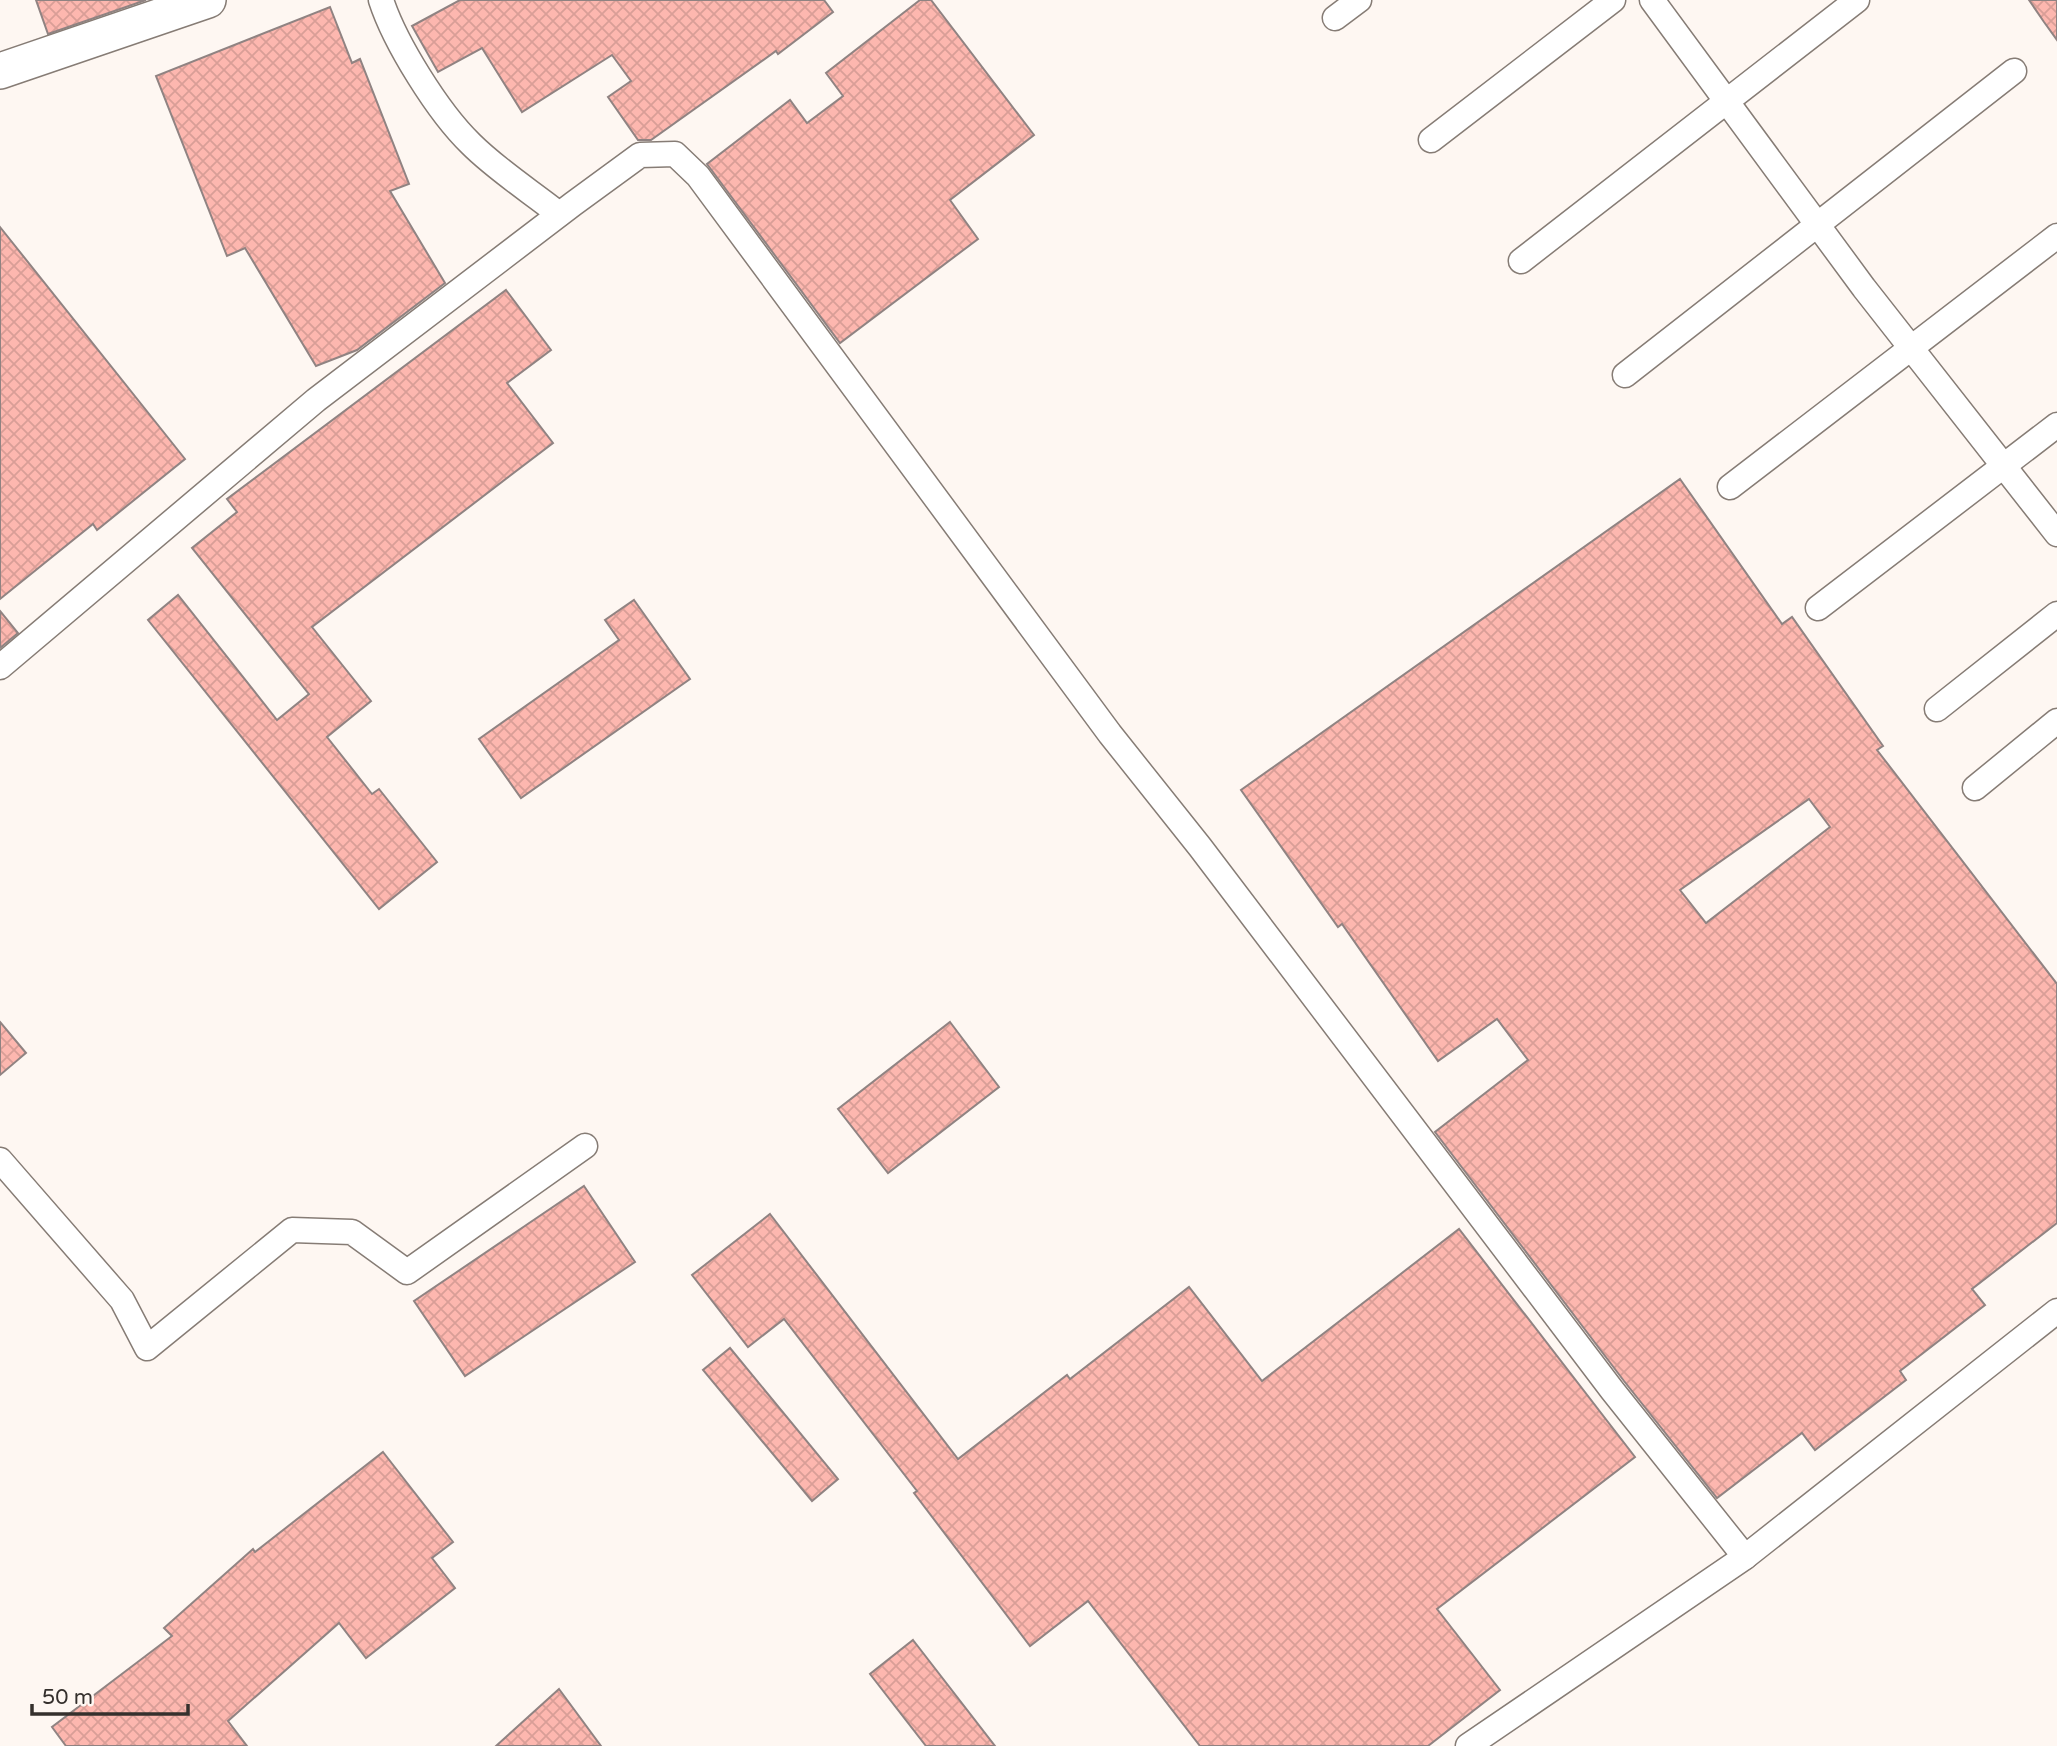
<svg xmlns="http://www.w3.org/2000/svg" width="2057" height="1746" viewBox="0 0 2057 1746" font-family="'Varela Round',sans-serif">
<defs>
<pattern id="building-cross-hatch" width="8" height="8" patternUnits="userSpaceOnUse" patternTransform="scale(1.75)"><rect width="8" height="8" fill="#fdb7af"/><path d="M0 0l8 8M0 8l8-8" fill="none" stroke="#d99e97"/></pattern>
</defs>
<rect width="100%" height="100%" fill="#fef7f2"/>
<g fill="url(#building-cross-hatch)" stroke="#908382" stroke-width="2" fill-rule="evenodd">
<path d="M36 0H146L48 34Z"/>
<path d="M460 0H824L833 12 778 54 776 51 651 140H638L608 97 631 81 612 55 522 112 482 48 438 72 412 26Z"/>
<path d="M920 0H931L1034 135 950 200 978 239 840 343 707 164 790 100 807 123 843 96 826 73Z"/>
<path d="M2029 0H2057V40L2044 22Z"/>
<path d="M330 7 352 63 360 59 409 184 390 191 445 283 357 350 316 366 245 248 227 256 156 76Z"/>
<path d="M0 227 185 459 97 530 93 524 0 599Z"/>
<path d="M506 290 551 350 507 383 553 443 312 627 371 701 327 737 372 794 379 789 437 862 379 909 148 620 178 595 277 720 309 694 192 548 237 512 227 499Z"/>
<path d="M1680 479 1782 624 1792 617 1883 746 1877 750 2057 984V1223L1972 1289 1985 1305 1900 1371 1906 1380 1815 1450 1802 1433 1717 1498 1624 1381 1435 1132 1528 1060 1497 1019 1438 1061 1342 924 1338 927 1241 790ZM1809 799 1830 827 1706 923 1680 890Z"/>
<path d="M634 600 690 679 521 798 479 739 619 640 605 620Z"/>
<path d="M0 611 18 633 0 648Z"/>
<path d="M0 1022 26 1053 0 1075Z"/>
<path d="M950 1022 999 1087 888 1173 838 1109Z"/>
<path d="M584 1186 635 1262 465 1376 414 1301Z"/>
<path d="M770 1214 958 1459 1067 1375 1070 1379 1189 1287 1262 1381 1459 1229 1635 1457 1437 1609 1500 1690 1428 1746H1200L1088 1601 1030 1646 914 1493 917 1491 784 1319 748 1347 692 1275Z"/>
<path d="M730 1348 838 1479 812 1501 703 1370Z"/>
<path d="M383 1452 453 1542 432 1558 455 1588 366 1658 339 1623 228 1721 247 1746H66L52 1727 172 1636 164 1628 253 1549 255 1552Z"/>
<path d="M913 1640 995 1746H926L870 1674Z"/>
<path d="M559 1689 601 1746H496Z"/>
</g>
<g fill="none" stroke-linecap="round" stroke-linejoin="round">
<g stroke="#867c75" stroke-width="27">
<g id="street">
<path d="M381 0C395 43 438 112 471 144 497 170 530 191 559 214"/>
<path d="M1652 0 1864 288 2057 534"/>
<path d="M1335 18 1359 0"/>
<path d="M1431 140 1613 0"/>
<path d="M1521 261 1857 0"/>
<path d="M1625 375 2014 71"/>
<path d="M1730 487 2057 236"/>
<path d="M1818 608 2057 425"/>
<path d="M0 667 316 400 573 204 640 155 675 154 698 176 1110 734 1200 847 1612 1390 1745 1557"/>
<path d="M1937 709 2057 614"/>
<path d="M1975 788 2057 721"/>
<path d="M0 1160 122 1300 147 1348 292 1230 352 1232 407 1272 585 1146"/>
<path d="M1468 1746 1745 1557 2057 1311"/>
</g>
</g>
<g stroke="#867c75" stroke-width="38">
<path id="secondary" d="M0 71 208 0"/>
</g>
<use href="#street" stroke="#fff" stroke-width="24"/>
<use href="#secondary" stroke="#fff" stroke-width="35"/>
</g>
<path d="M32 1704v10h156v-10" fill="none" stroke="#35302d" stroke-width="3.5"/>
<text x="42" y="1704" font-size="21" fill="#35302d" stroke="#fef7f2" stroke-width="5" paint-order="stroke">50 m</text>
</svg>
